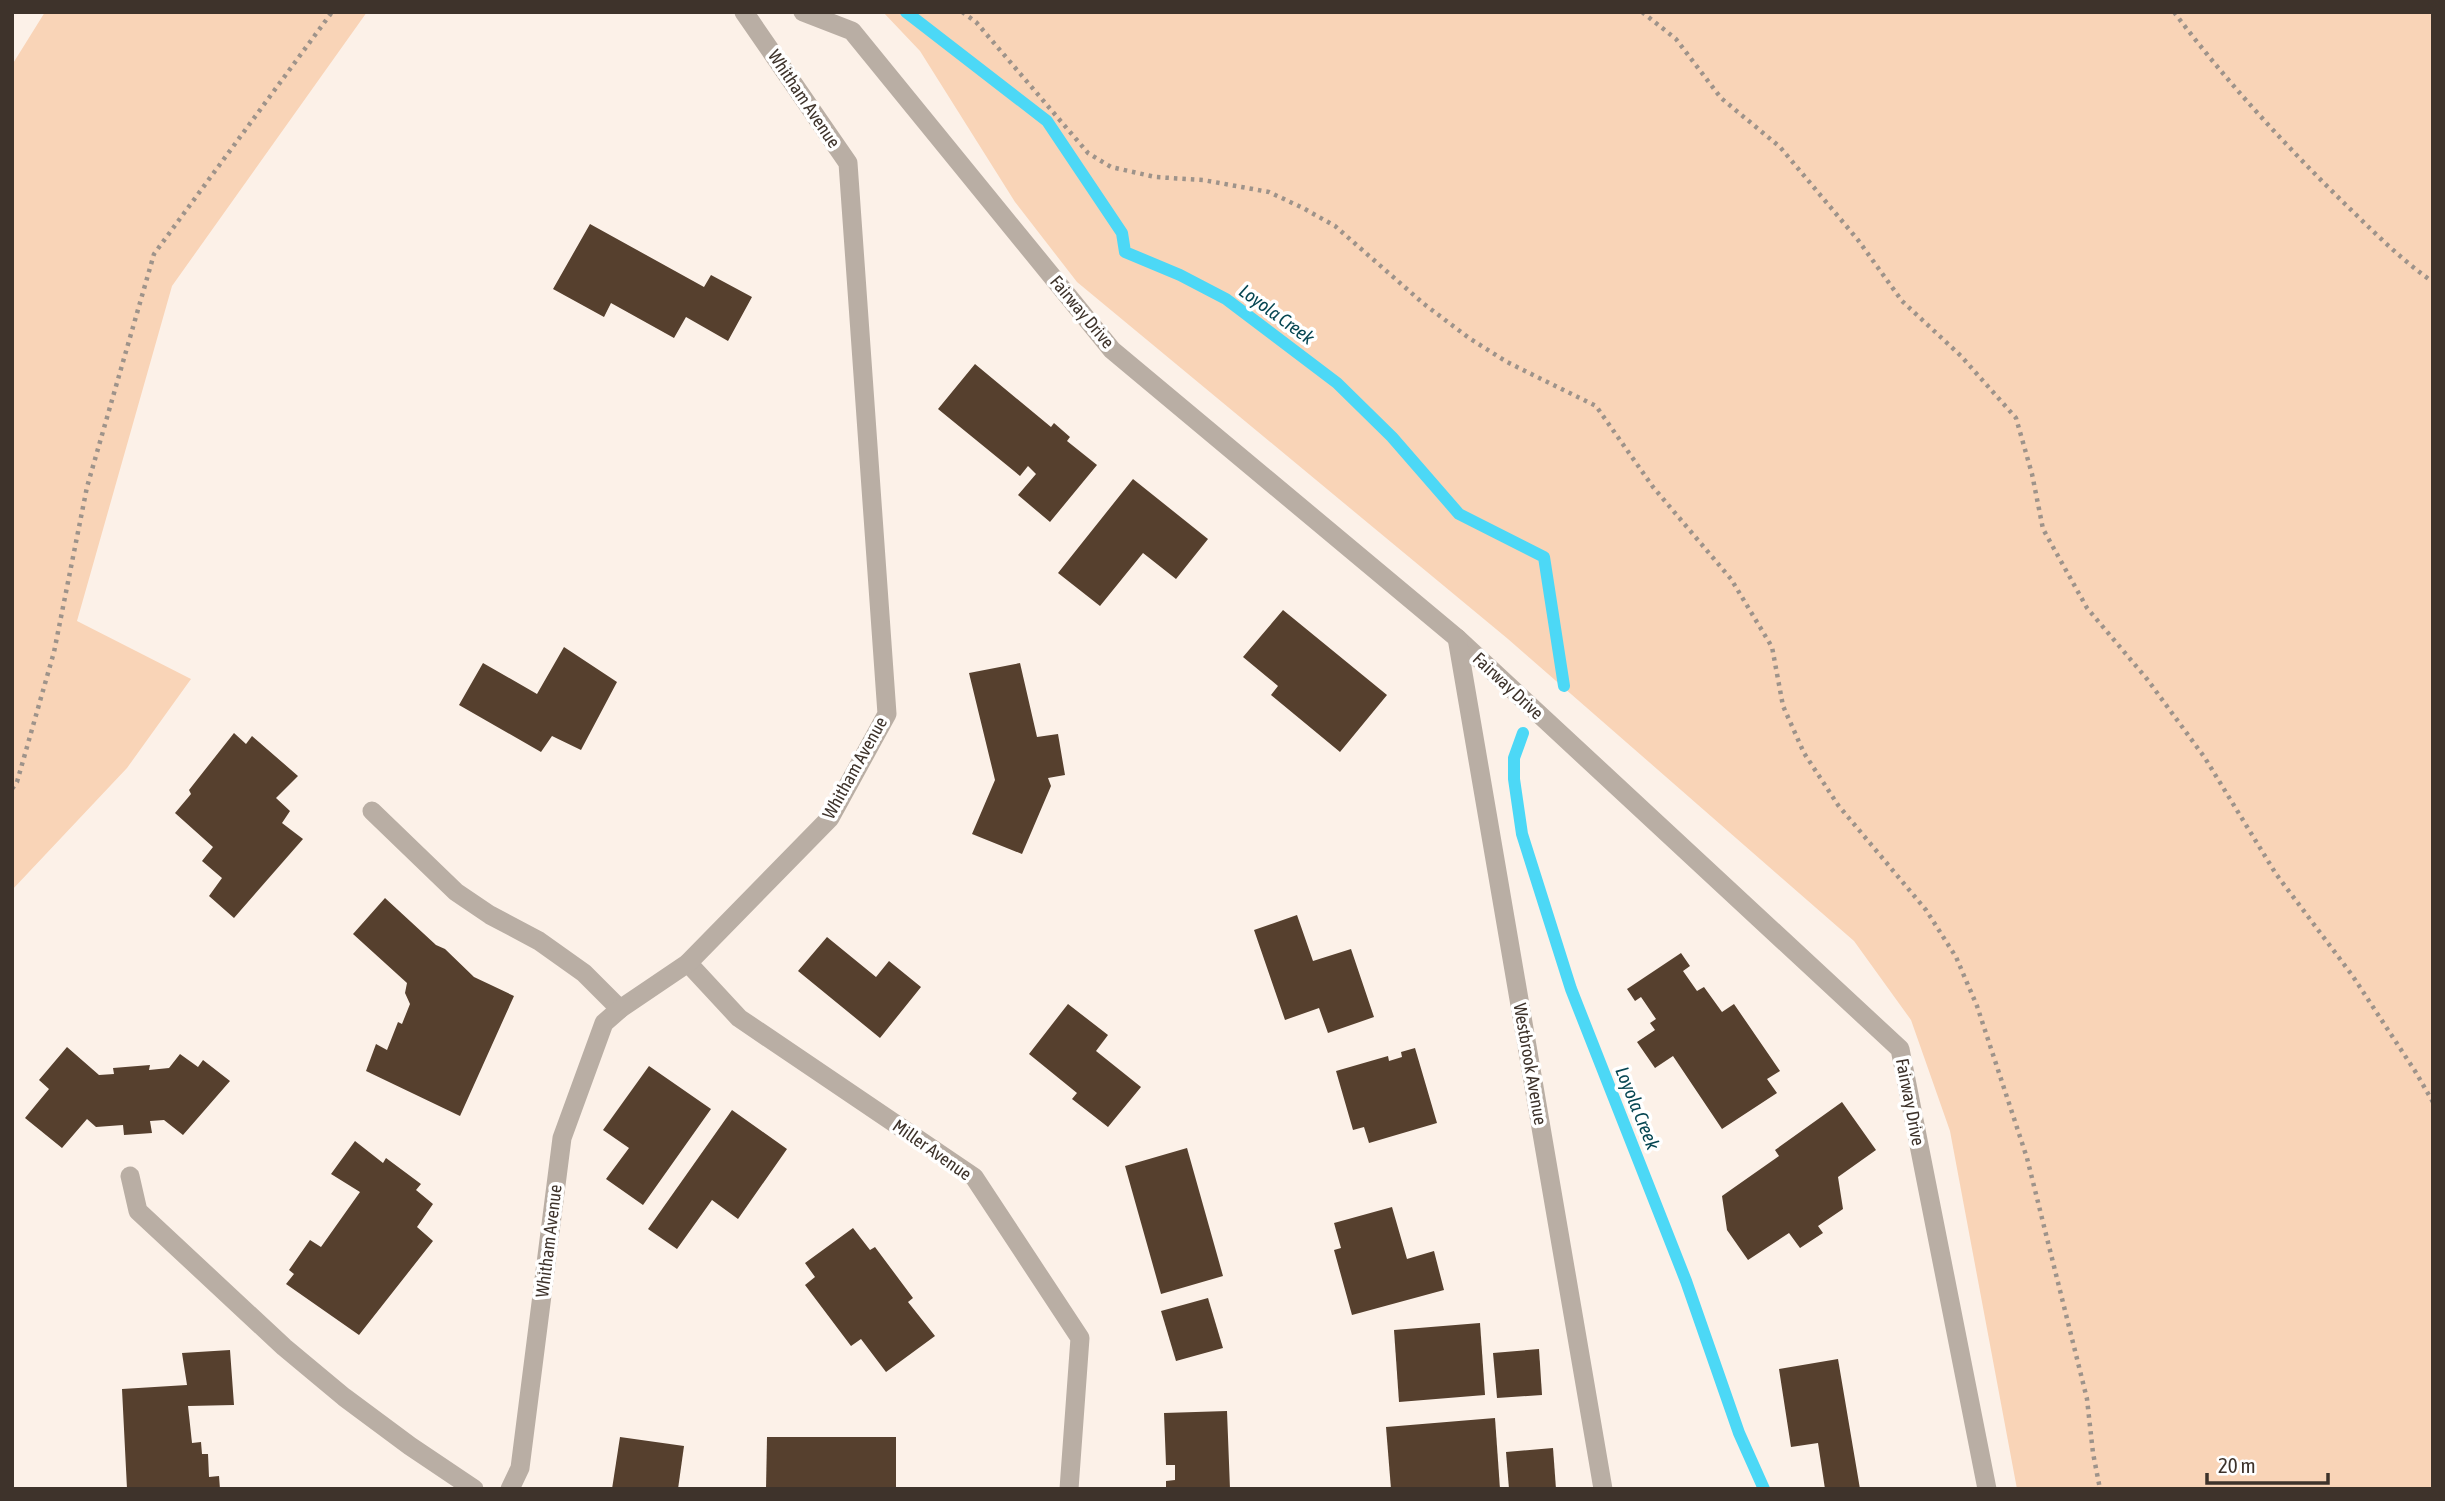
<svg xmlns="http://www.w3.org/2000/svg" width="2445" height="1501" viewBox="0 0 2445 1501" font-family="'Asap Condensed',sans-serif">
<rect width="100%" height="100%" fill="#fcf1e8"/>
<g fill="#f9d4b7">
<path d="M45 12H367L172 286 77 621 191 679 127 768 12 890V65Z"/>
<path d="M883 12H2433V1489H2017L1950 1131 1911 1020 1854 941 1508 639 1077 282 1015 202 920 51Z"/>
</g>
<g fill="none" stroke-linecap="round" stroke-linejoin="round">
<g stroke="#4cd8f6" stroke-width="12">
<path d="M906 12 1047 121 1122 233 1125 252 1180 275 1226 299 1337 383 1392 437 1459 514 1544 557 1564 686"/>
<path d="M1523 733 1514 758V779L1522 834 1571 989 1686 1281 1739 1433 1764 1489"/>
</g>
</g>
<g fill="#56402e">
<path d="M590 224 704 287 711 275 752 297 728 341 686 317 674 338 611 303 604 317 553 289Z"/>
<path d="M975 364 1051 427 1054 423 1070 437 1067 441 1097 465 1050 522 1018 495 1036 474 1028 466 1020 476 938 409Z"/>
<path d="M1133 479 1208 539 1176 579 1143 553 1100 606 1058 573Z"/>
<path d="M1283 610 1387 695 1340 752 1271 695 1278 686 1243 657Z"/>
<path d="M564 647 617 682 581 750 552 736 541 752 459 705 483 663 537 694Z"/>
<path d="M1020 663 1037 737 1058 734 1065 775 1048 778 1051 786 1022 854 972 834 995 780 969 673Z"/>
<path d="M234 733 246 744 252 736 298 776 276 798 290 811 282 823 303 839 234 918 209 896 222 878 202 861 213 847 175 813 191 794 189 790Z"/>
<path d="M385 898 436 945 445 949 474 977 514 996 460 1116 366 1071 376 1044 387 1050 398 1022 402 1024 410 1004 405 993 407 983 353 934Z"/>
<path d="M1297 915 1313 961 1351 949 1374 1017 1328 1033 1319 1008 1285 1020 1254 930Z"/>
<path d="M827 937 876 977 889 961 921 987 880 1038 798 971Z"/>
<path d="M1681 953 1690 966 1683 971 1697 991 1704 987 1722 1012 1734 1004 1780 1071 1767 1079 1777 1093 1722 1129 1673 1056 1655 1068 1637 1042 1655 1030 1650 1023 1656 1019 1641 997 1635 1001 1627 989Z"/>
<path d="M1068 1004 1108 1035 1096 1051 1141 1087 1108 1127 1072 1099 1077 1093 1029 1054Z"/>
<path d="M67 1047 99 1075 114 1074 113 1068 150 1065 149 1070 169 1068 180 1054 198 1067 203 1060 230 1081 183 1135 164 1120 150 1121 152 1133 124 1135 123 1125 96 1127 87 1119 62 1148 25 1118 49 1089 39 1080Z"/>
<path d="M1415 1048 1437 1123 1369 1143 1364 1127 1353 1130 1336 1071 1388 1056 1389 1061 1402 1057 1401 1052Z"/>
<path d="M649 1066 711 1109 643 1205 606 1179 629 1148 603 1130Z"/>
<path d="M1842 1102 1876 1150 1838 1177 1843 1209 1818 1226 1823 1233 1800 1248 1789 1233 1748 1260 1727 1230 1722 1196 1779 1156 1775 1150Z"/>
<path d="M732 1110 787 1149 738 1219 712 1200 677 1249 648 1229Z"/>
<path d="M355 1141 383 1163 386 1158 421 1184 416 1190 433 1204 417 1227 433 1241 359 1335 286 1284 294 1274 289 1270 310 1240 321 1247 360 1192 331 1174Z"/>
<path d="M1187 1148 1223 1276 1161 1294 1125 1166Z"/>
<path d="M1392 1207 1407 1259 1434 1251 1444 1290 1352 1315 1334 1250 1341 1248 1334 1223Z"/>
<path d="M853 1228 870 1250 875 1247 913 1298 908 1302 935 1336 886 1372 861 1339 851 1346 805 1285 815 1277 805 1263Z"/>
<path d="M1208 1298 1223 1348 1176 1361 1161 1311Z"/>
<path d="M1480 1323 1485 1395 1399 1402 1394 1330Z"/>
<path d="M1539 1349 1542 1395 1497 1398 1493 1353Z"/>
<path d="M230 1350 234 1405 188 1406 192 1443 201 1442 202 1454H208L209 1477 219 1476 220 1489H127L122 1389 187 1385 182 1353Z"/>
<path d="M1838 1359 1860 1489H1825L1818 1443 1791 1447 1779 1369Z"/>
<path d="M1227 1411 1230 1489H1166V1481L1175 1480V1465H1166L1164 1413Z"/>
<path d="M1495 1418 1500 1489H1391L1386 1427Z"/>
<path d="M620 1437 684 1446 678 1489H612Z"/>
<path d="M767 1437H896V1489H766Z"/>
<path d="M1553 1448 1556 1489H1509L1506 1452Z"/>
</g>
<g fill="none" stroke-linecap="round" stroke-linejoin="round">
<g stroke="#9e938a" stroke-width="4.5" stroke-dasharray="3.5 5" stroke-linecap="butt">
<path d="M962 12 976 22 1088 153 1111 167 1155 177 1203 180 1269 192 1303 208 1335 226 1424 304 1469 338 1507 362 1596 406 1653 487 1731 579 1772 647 1783 706 1804 753 1838 805 1926 910 1956 957 1977 1006 2027 1158 2087 1399 2093 1453 2100 1489"/>
<path d="M1642 12 1676 39 1721 98 1780 147 1858 240 1902 301 1961 356 2016 418 2032 474 2043 529 2087 608 2147 679 2205 758 2276 874 2352 975 2415 1071 2433 1102"/>
<path d="M2174 12C2225 80 2284 144 2345 204 2373 231 2400 259 2433 282"/>
<path d="M12 789 17 782 54 652 87 487 154 254 332 12"/>
</g>
<g stroke="#b9aea4" stroke-width="19">
<path d="M372 811 456 892 490 915 539 941 584 973 620 1009"/>
<path d="M130 1176 138 1211 284 1347 344 1397 410 1446 474 1489"/>
</g>
<g stroke="#b9aea4" stroke-width="19">
<path d="M803 12 852 31 1112 350 1457 638 1900 1049 1987 1489"/>
<path d="M1457 638 1603 1489"/>
<path d="M688 963 739 1018 974 1177 1080 1338 1069 1489"/>
<path d="M510 1489 520 1468 562 1138 604 1023 620 1009 688 963 830 818 887 714 848 163 744 12"/>
</g>
</g>
<g text-anchor="middle" stroke-width="7" stroke-linejoin="round" paint-order="stroke">
<g font-size="18" fill="#3e332b" stroke="#fff">
<text transform="translate(804 99) rotate(56)" y="6">Whitham Avenue</text>
<text transform="translate(1082 312) rotate(50)" y="6">Fairway Drive</text>
<text transform="translate(1508 686) rotate(43)" y="6">Fairway Drive</text>
<text transform="translate(855 768) rotate(-61)" y="6">Whitham Avenue</text>
<text transform="translate(1530 1064) rotate(80)" y="6">Westbrook Avenue</text>
<text transform="translate(1910 1102) rotate(79)" y="6">Fairway Drive</text>
<text transform="translate(932 1150) rotate(35)" y="6">Miller Avenue</text>
<text transform="translate(549 1241) rotate(-83)" y="6">Whitham Avenue</text>
</g>
<g font-size="19" font-style="italic" fill="#064652" stroke="#fff">
<text transform="translate(1277 314) rotate(36)" y="7">Loyola Creek</text>
<text transform="translate(1638 1108) rotate(68)" y="7">Loyola Creek</text>
</g>
</g>
<rect width="2445" height="1501" fill="none" stroke="#3e332b" stroke-width="28"/>
<path d="M2207 1473v10h121v-10" fill="none" stroke="#3e332b" stroke-width="3.5"/>
<text x="2218" y="1473" font-size="21" fill="#3e332b" stroke="#ffffff" stroke-width="5" paint-order="stroke">20 m</text>
</svg>
